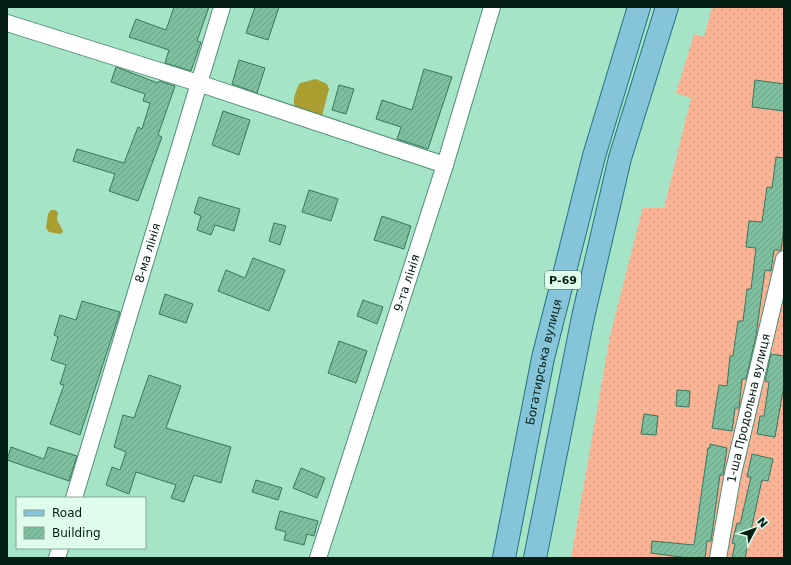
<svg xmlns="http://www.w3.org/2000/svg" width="791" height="565" viewBox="0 0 791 565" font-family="'DejaVu Sans',sans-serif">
<defs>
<pattern id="garden-dots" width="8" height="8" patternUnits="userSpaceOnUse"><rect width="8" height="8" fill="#fbb395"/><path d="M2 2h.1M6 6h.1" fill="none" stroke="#d69a80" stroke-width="1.8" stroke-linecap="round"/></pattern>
<pattern id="building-hatch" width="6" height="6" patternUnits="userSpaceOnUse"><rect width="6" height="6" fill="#80bea0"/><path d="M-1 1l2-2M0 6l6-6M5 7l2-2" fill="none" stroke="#6da389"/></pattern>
</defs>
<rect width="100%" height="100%" fill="#a5e4c6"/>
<path fill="url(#garden-dots)" d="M712 7H784V558H571L610 336 643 207 664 208 691 98 676 93 694 34 704 37Z"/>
<g fill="#a99e2f">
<path d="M316 79 327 84 329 89 322 116 295 107C292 100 296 90 300 83Z"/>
<path d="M51 210H55L58 212 57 220 63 231 61 234 49 232 46 228 48 214Z"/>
</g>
<g fill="url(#building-hatch)" stroke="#3a775c">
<path d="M174 7H209L197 41 201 42 191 71 165 63 169 50 129 37 136 19 166 30Z"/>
<path d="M255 7H279L268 40 246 33Z"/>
<path d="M239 60 265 68 257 93 232 84Z"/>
<path d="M116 67 158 83 159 81 175 86 158 135 162 137 138 201 109 191 115 174 73 161 77 149 124 163 138 127 142 129 150 103 143 101 145 94 111 82Z"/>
<path d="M424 69 452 77 428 149 397 139 401 127 376 119 382 100 412 110Z"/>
<path d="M755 80 784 84V111L752 107Z"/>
<path d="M339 85 354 89 346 114 332 110Z"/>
<path d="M223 111 250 120 239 155 212 145Z"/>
<path d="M776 157 784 158V228L781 250H774L771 271 765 270 756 336 746 379H742L739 408H735L732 431 712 428 719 385 727 386 730 356H733L738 321H743L747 289H751L756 248 746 247 749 221 762 222 767 187 772 188Z"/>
<path d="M309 190 338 199 331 221 302 212Z"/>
<path d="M199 197 240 209 234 231 215 225 211 235 197 230 201 216 194 213Z"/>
<path d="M382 216 411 226 404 249 374 240Z"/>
<path d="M274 223 286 226 280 245 269 241Z"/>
<path d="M253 258 285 270 269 311 218 291 226 270 245 278Z"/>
<path d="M165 294 193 304 186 323 159 314Z"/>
<path d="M363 300 383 307 377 324 357 316Z"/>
<path d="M82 301 120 312 80 435 50 424 64 385 60 384 66 365 51 360 58 337 54 335 60 315 76 320Z"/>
<path d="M339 341 367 351 356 383 328 373Z"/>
<path d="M771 354 784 356V385L775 437 757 434 760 416H764L769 382 765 381Z"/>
<path d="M149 375 181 386 166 428 231 447 221 483 194 475 184 502 171 498 176 485 136 472 129 494 106 485 112 467 120 470 126 452 114 447 123 415 134 418Z"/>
<path d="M677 390 690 391 689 407 676 406Z"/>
<path d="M644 414 658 416 656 435 641 434Z"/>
<path d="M710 444 727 448 723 475H720L711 541H707L705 558H688L651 553 652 541 694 545 708 448H710Z"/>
<path d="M11 447 44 459 48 447 77 456 69 481 7 460Z"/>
<path d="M752 454 773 459 768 481 762 480 745 558H732L735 544 732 543 737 523 740 524 751 477H747Z"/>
<path d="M301 468 325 478 317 498 293 488Z"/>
<path d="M256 480 282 488 278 500 252 492Z"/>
<path d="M280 511 318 521 314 536 307 534 304 545 284 540 286 532 275 529Z"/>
</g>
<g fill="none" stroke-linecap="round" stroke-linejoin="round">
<g stroke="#508e72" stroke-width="18">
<g id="street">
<path d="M7 23 198 83 445 165"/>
<path id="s1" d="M74 498 222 7"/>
<path d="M57 558 60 548"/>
<path id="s2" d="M318 558 445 165 492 7"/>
<path id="s3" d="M718 558 732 478 784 259"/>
</g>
</g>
<g stroke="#247183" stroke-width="24">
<g id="primary">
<path id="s4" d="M504 558 543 358 594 156 639 7"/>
<path d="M535 558 583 317 620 158 667 7"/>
</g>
</g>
<use href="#street" stroke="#fff" stroke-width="16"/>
<use href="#primary" stroke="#86c5d9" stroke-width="22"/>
</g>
<g text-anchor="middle" stroke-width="3" stroke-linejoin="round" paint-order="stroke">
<rect fill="#defded" stroke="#456154" stroke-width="1" x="545" y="271" width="36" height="18" rx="3"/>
<g font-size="11" font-weight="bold" fill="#041e13">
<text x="563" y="284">Р-69</text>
</g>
<g font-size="12" fill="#041e13" stroke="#defded">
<text dy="4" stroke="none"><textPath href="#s1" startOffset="256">8-ма лінія</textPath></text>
<text dy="4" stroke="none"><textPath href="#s2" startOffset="289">9-та лінія</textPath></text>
<text dy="4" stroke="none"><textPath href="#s4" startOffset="200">Богатирська вулиця</textPath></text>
<text dy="4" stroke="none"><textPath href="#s3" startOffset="153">1-ша Продольна вулиця</textPath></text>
</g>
</g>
<rect width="791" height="565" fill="none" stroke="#041e13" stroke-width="16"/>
<rect x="16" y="497" width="130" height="52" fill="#defded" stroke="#87a496"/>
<rect x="24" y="510" width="20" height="6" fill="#86c5d9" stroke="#87a496"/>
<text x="52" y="517" font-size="12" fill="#041e13">Road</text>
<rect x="24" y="527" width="20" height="12" fill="url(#building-hatch)" stroke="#87a496"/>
<text x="52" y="537" font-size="12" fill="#041e13">Building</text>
<g transform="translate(755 529) rotate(49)" stroke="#defded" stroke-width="3" paint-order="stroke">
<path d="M0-3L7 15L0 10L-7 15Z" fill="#041e13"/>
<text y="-6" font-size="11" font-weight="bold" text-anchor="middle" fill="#041e13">N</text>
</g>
</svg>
